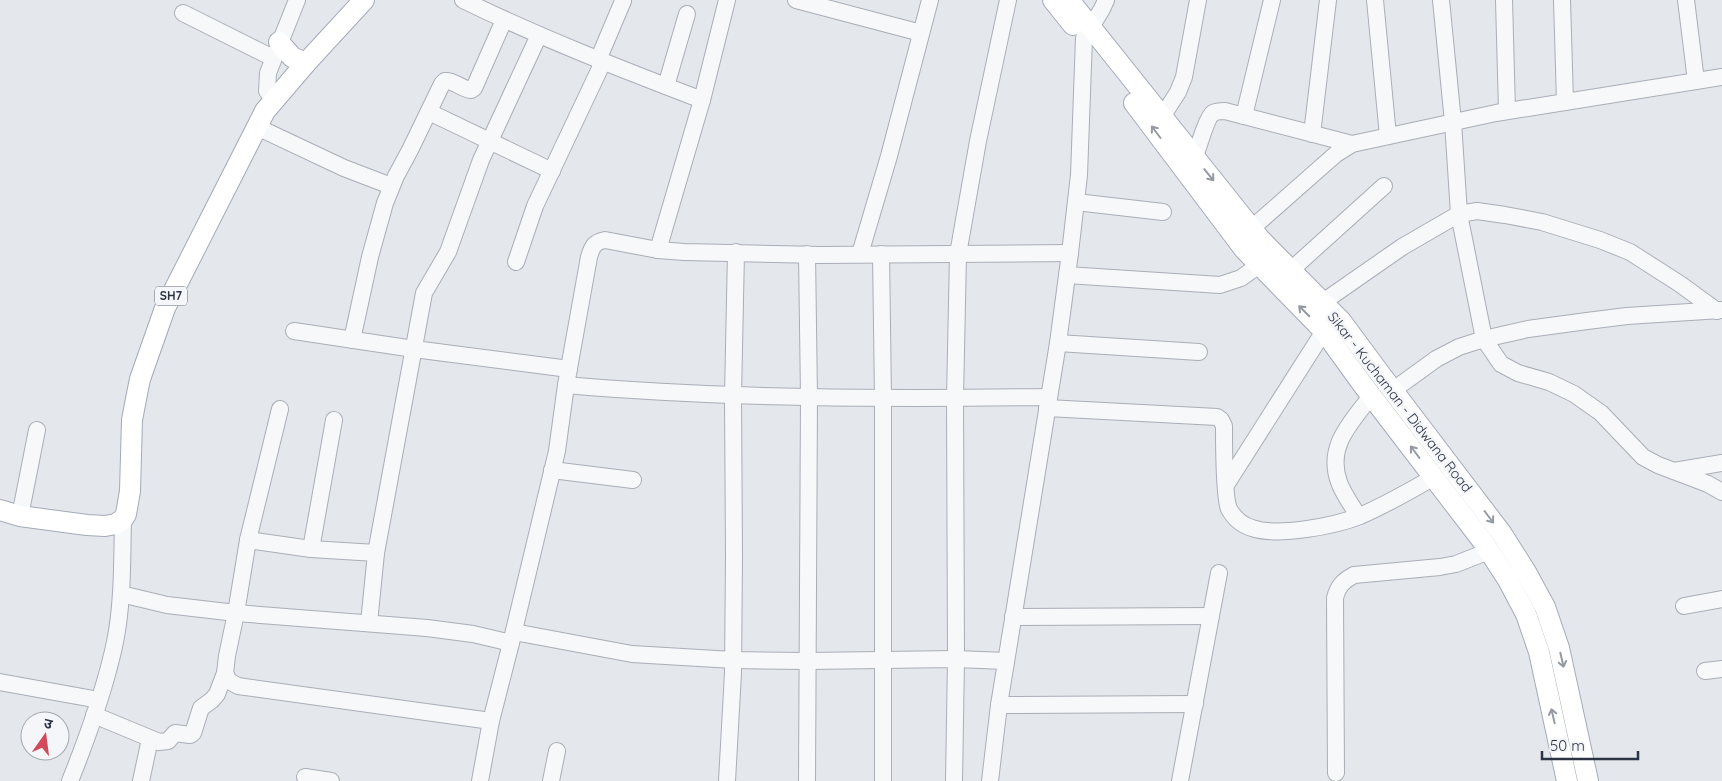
<svg xmlns="http://www.w3.org/2000/svg" width="1722" height="781" viewBox="0 0 1722 781" font-family="Quicksand,'Noto Sans Devanagari',sans-serif">
<rect width="100%" height="100%" fill="#e4e7ec"/>
<g fill="none" stroke-linecap="round" stroke-linejoin="round">
<g stroke="#a9aeb7" stroke-width="18">
<g id="minor">
<path d="M463 0C541 38 621 69 702 100"/>
<path d="M796 0 921 33"/>
<path d="M1375 0 1388 136"/>
<path d="M1441 0 1453 122 1459 214 1484 339 1501 364 1518 373 1549 382 1574 394 1601 413 1643 457 1658 465 1708 484 1722 492"/>
<path d="M1504 0 1507 111"/>
<path d="M1562 0 1565 102"/>
<path d="M1686 0 1696 81"/>
<path d="M183 13 273 58"/>
<path d="M1091 27 1102 9 1106 0"/>
<path d="M598 60 623 1"/>
<path d="M666 86 687 14"/>
<path d="M274 100 267 91 268 73 297 0"/>
<path d="M429 112 552 171"/>
<path d="M1244 116 1272 0"/>
<path d="M1162 117 1178 92 1184 77 1198 0"/>
<path d="M257 127 344 168 391 186"/>
<path d="M1312 134 1328 0"/>
<path d="M1195 157C1198 148 1207 117 1213 113 1217 111 1221 111 1225 111L1352 144"/>
<path d="M1076 202 1163 212"/>
<path d="M1252 228 1336 154 1352 144 1496 113 1722 77"/>
<path d="M658 250 702 100 727 0"/>
<path d="M860 254 889 156 930 0"/>
<path d="M881 254 883 398V781"/>
<path d="M516 262 535 206 603 62"/>
<path d="M1291 270 1384 186"/>
<path d="M1067 275 1220 285 1241 278 1259 265"/>
<path d="M1323 302 1402 247 1459 214 1477 211 1505 215 1542 222 1600 240 1630 252 1680 284 1717 311"/>
<path d="M294 331 414 349 569 369"/>
<path d="M352 340 370 257 385 203 396 176 410 150 442 84 445 81C454 80 461 89 471 90L474 88 504 20"/>
<path d="M1058 343 1199 352"/>
<path d="M566 385C726 399 888 399 1049 397"/>
<path d="M1392 391 1436 359 1459 347 1484 339 1528 329 1587 321 1627 316 1721 310"/>
<path d="M1047 408 1217 417 1221 420 1224 426C1224 441 1224 498 1229 509 1234 518 1242 525 1252 528 1277 537 1335 526 1360 516 1385 505 1410 491 1434 477"/>
<path d="M280 409 248 540 236 613 227 656 225 673 229 681 238 686 491 721"/>
<path d="M552 470 633 480"/>
<path d="M1674 471 1722 463"/>
<path d="M1226 485 1324 331"/>
<path d="M20 516 37 430"/>
<path d="M1358 516C1352 505 1343 494 1339 482 1326 446 1351 423 1371 396"/>
<path d="M248 540 311 549 376 553"/>
<path d="M311 549 334 420"/>
<path d="M121 594 167 605 236 613 427 628 473 634 511 643"/>
<path d="M1684 606 1722 599"/>
<path d="M1013 617 1211 616"/>
<path d="M369 623 376 553 424 293 448 252 481 160 539 35"/>
<path d="M514 632 632 654 733 660 807 661 956 659 1006 661"/>
<path d="M1705 671 1722 669"/>
<path d="M0 682 99 700"/>
<path d="M999 705 1195 704"/>
<path d="M94 715 159 742 168 741 175 733 190 735 193 733 201 708 212 700 217 694 225 673"/>
<path d="M1336 773 1335 598C1338 586 1343 581 1354 575L1440 567 1456 564 1489 551"/>
<path d="M305 777 331 781"/>
<path d="M70 781C88 736 105 690 115 642 123 602 122 560 123 519"/>
<path d="M141 781 150 739"/>
<path d="M480 781 491 721 511 643 557 451 566 385 589 257C592 247 594 242 605 240L658 250 684 252 820 255 1070 253"/>
<path d="M551 781 557 751"/>
<path d="M727 781 733 673 734 557 733 396 736 252"/>
<path d="M807 781 809 397 807 254"/>
<path d="M954 781 956 659 955 398 958 254 978 141 1008 0"/>
<path d="M990 781 999 705 1058 343 1070 253 1079 175 1084 38"/>
<path d="M1180 781 1219 573"/>
</g>
</g>
<g stroke="#a3abb8" stroke-width="22">
<g id="major">
<path d="M1053 0 1073 25"/>
<path d="M1069 0 1260 239 1341 321 1381 375 1502 534 1526 572 1545 607 1559 648 1588 781"/>
<path d="M279 42 292 57 306 63"/>
<path d="M1134 103 1244 249 1324 331 1363 385 1484 543 1508 580 1526 614 1539 652 1567 781"/>
<path d="M0 510 20 516 87 525 105 526 116 524 123 519 126 514 130 491 132 420 136 399 140 379 165 308 265 111 306 63 364 0"/>
</g>
</g>
<use href="#minor" stroke="#f7f8fa" stroke-width="16"/>
<use href="#major" stroke="#fff" stroke-width="20"/>
</g>
<defs><path id="oneway-shaft" d="M-6 0H5M1.5-3L5.5 0L1.5 3" fill="none" stroke-width="1.6" stroke-linecap="round" stroke-linejoin="round" transform="scale(1.25)"/></defs>
<g stroke="#959aa2">
<use href="#oneway-shaft" transform="translate(1156 132) rotate(-127)"/>
<use href="#oneway-shaft" transform="translate(1209 175) rotate(51)"/>
<use href="#oneway-shaft" transform="translate(1304 311) rotate(-135)"/>
<use href="#oneway-shaft" transform="translate(1415 452) rotate(-127)"/>
<use href="#oneway-shaft" transform="translate(1489 517) rotate(53)"/>
<use href="#oneway-shaft" transform="translate(1562 660) rotate(77)"/>
<use href="#oneway-shaft" transform="translate(1553 716) rotate(-103)"/>
</g>
<g text-anchor="middle" stroke-width="5" stroke-linejoin="round" paint-order="stroke">
<rect fill="#f4f6f9" stroke="#676e7b" stroke-width="1" x="155" y="286.5" width="32" height="19" rx="4"/>
<g font-size="12" font-weight="bold" fill="#2b3445">
<text x="171" y="300">SH7</text>
</g>
<g font-size="14" fill="#2b3445" stroke="#f4f6f9">
<text transform="translate(1400 402) rotate(52)" y="5">Sikar - Kuchaman - Didwana Road</text>
</g>
</g>
<g transform="translate(45 736) rotate(14)"><circle r="24" fill="#f4f6f9" stroke="#a4a8b1"/>
<path d="M0-4L9 19L0 12L-9 19Z" fill="#d1495b"/>
<text y="-8" font-size="14" font-weight="bold" text-anchor="middle" fill="#2b3445">उ</text>
</g>
<path d="M1542 751v8h96v-8" fill="none" stroke="#2b3445" stroke-width="2.5"/>
<text x="1550" y="751" font-size="15" fill="#2b3445" stroke="#f4f6f9" stroke-width="4" paint-order="stroke">50 m</text>
</svg>
